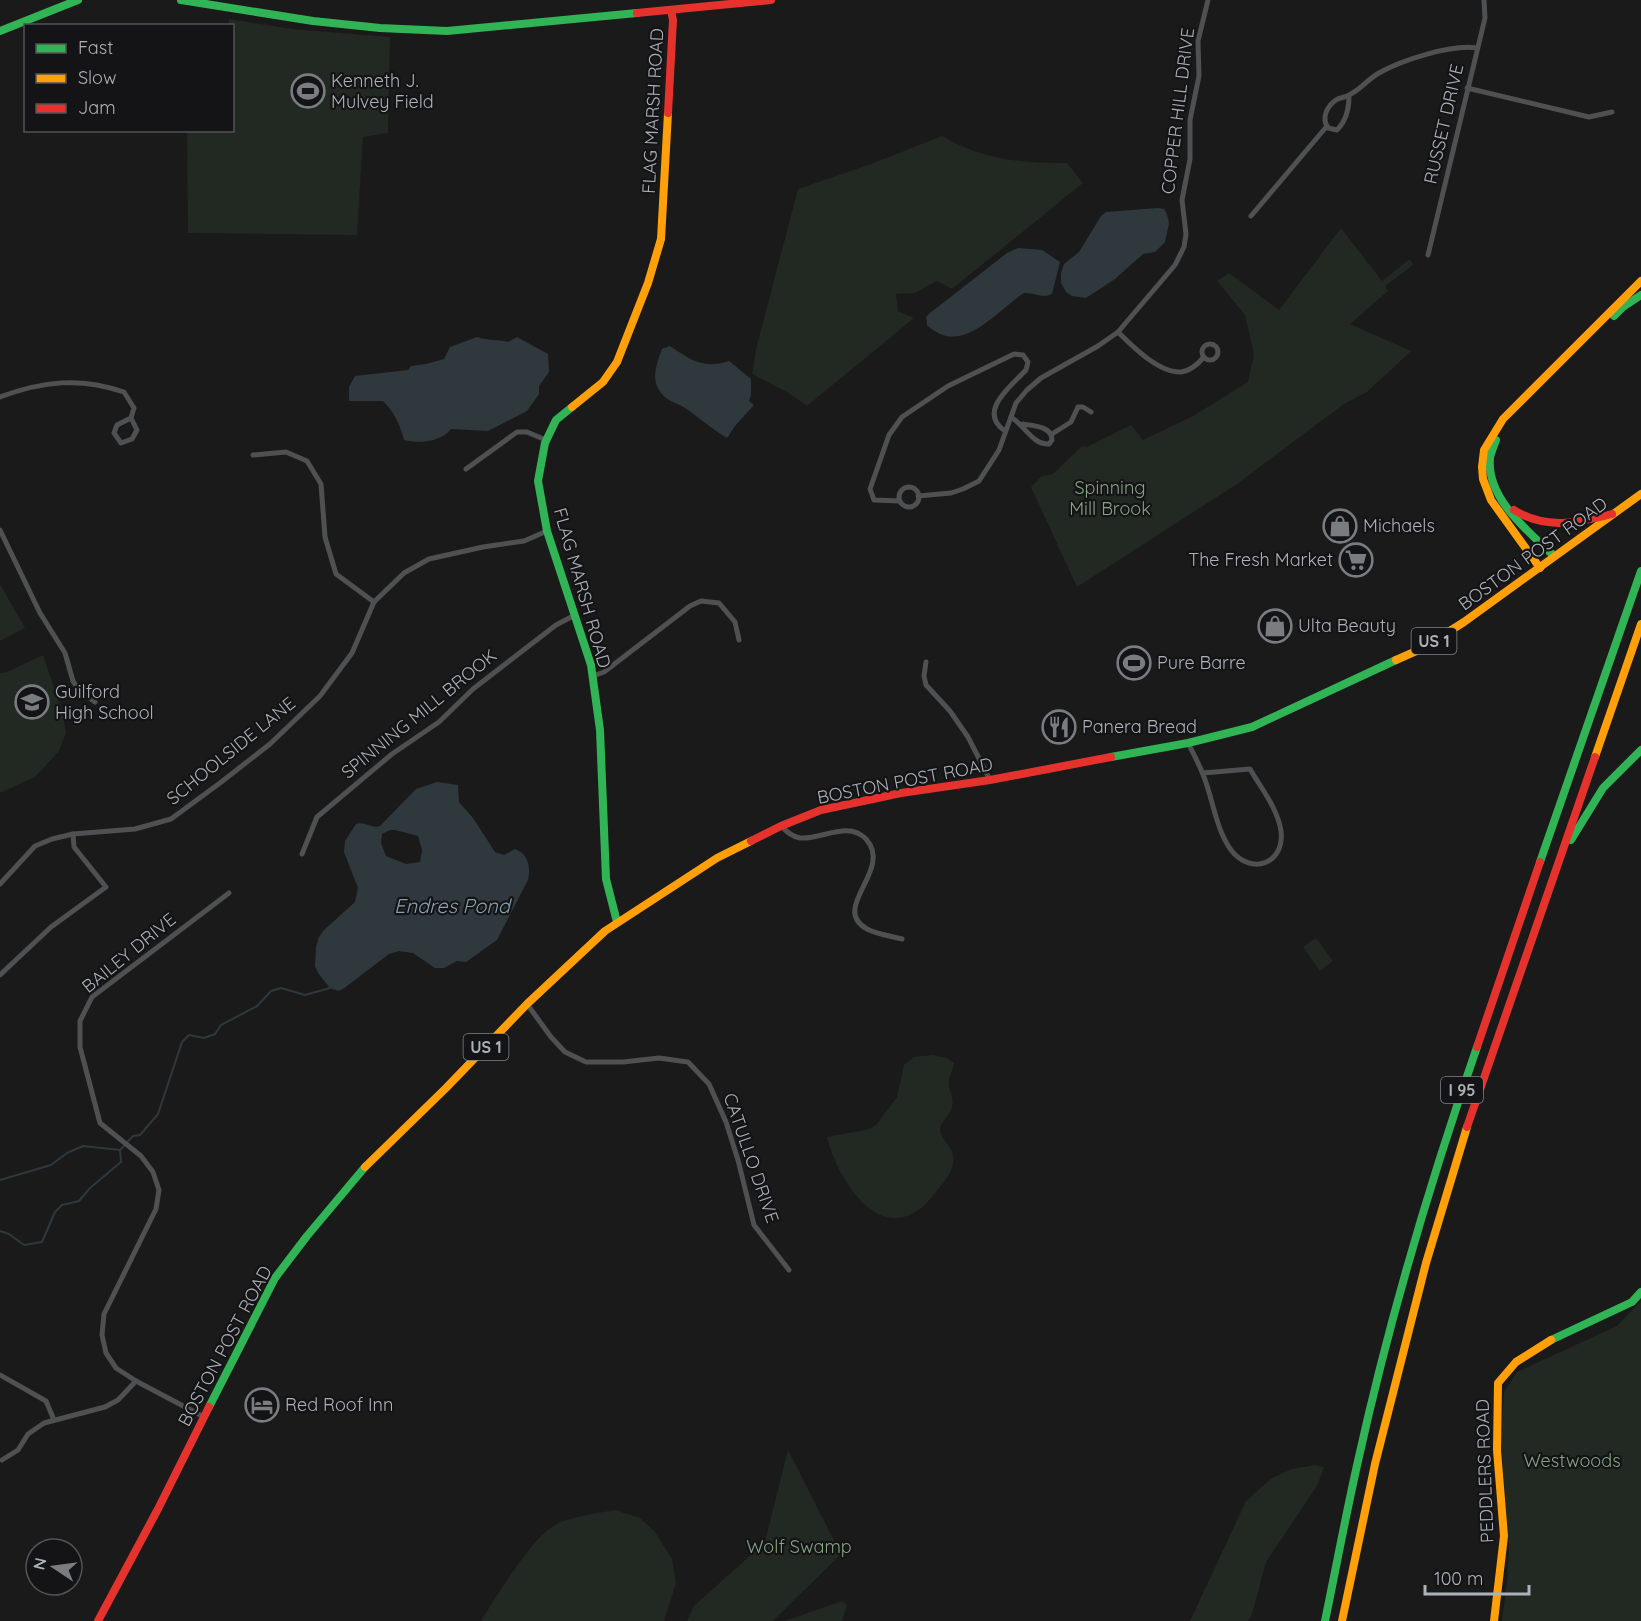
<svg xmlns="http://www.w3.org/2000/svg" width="1641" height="1621" viewBox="0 0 1641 1621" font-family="Quicksand,sans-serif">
<rect width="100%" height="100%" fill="#1a1a1a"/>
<g fill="#222822">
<path d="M229 19 292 29 390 37 388 133 363 137 357 235 188 233 187 131 232 130V26L228 25Z"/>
<path d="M942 136C983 160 1021 163 1067 163L1083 183 952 289 937 281 915 293 896 294 898 311 914 318 807 406 789 393 752 374 756 349 798 189 871 164Z"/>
<path d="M1341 228 1382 281 1410 259 1413 265 1385 286 1388 291 1350 324 1411 351 1367 392 1344 404 1237 484 1077 587 1031 487 1042 476 1053 474 1082 446 1087 447 1131 425 1143 440 1193 416 1248 382 1254 355 1245 315 1217 281 1229 273 1279 310Z"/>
<path d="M0 584 25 628 0 641Z"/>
<path d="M43 655 63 715 66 733 59 751 35 777 0 793V673L7 672Z"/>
<path d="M1316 938 1333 961 1320 971 1303 947Z"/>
<path d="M932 1055 947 1058 954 1063C953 1071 948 1076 949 1085 950 1093 954 1099 952 1107 951 1115 939 1122 940 1131 943 1143 956 1147 953 1164 950 1177 939 1188 931 1198 884 1253 838 1182 827 1137L870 1129 877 1124 897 1097 904 1065 914 1057Z"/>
<path d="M1641 1301V1621H1502L1507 1581 1509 1549 1501 1439 1504 1392 1517 1372 1617 1326Z"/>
<path d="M788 1450 841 1554 773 1621H687L694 1606 765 1542Z"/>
<path d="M1315 1465 1324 1467 1317 1486 1266 1562 1252 1614 1248 1621H1190L1246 1501 1272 1478 1292 1469Z"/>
<path d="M615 1510 640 1518 655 1532 672 1559 676 1583 664 1621H481C495 1598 531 1540 552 1527 566 1517 598 1513 615 1510Z"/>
<path d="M842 1601 847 1605 842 1621H785Z"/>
</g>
<g fill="#2f383d" fill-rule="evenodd">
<path d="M1158 208 1164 209 1167 214 1169 223 1165 242 1155 252 1143 254 1115 279 1086 298 1072 296 1066 292 1061 283V273L1064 264 1079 252 1101 216 1106 212Z"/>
<path d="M1018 248 1042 250 1060 262 1052 294C1042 299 1035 292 1024 293 995 312 961 358 927 325L926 317 930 313 1007 253Z"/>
<path d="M477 337C488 341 497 339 508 342L517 337 548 354 549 372 539 386V394L527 411 488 431 451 429C441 442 419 444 404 440 400 424 394 412 383 401H349V387L355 376 408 370 411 366 426 364 444 359 450 347Z"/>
<path d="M670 346C692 361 703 369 729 361L751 379V395L749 401 754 405 735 426 727 438C712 429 700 418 685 408 679 404 670 402 665 397 649 383 656 366 662 349Z"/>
<path d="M437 782 458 785 459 802 473 818 495 852 504 855 515 849C528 854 531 867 528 880L497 940 466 962 457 961 444 968H435L413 953 399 951 389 954 343 989 338 991 330 988 318 973 315 966 316 947 319 937 324 930 355 902 358 888 344 852 345 841 356 824C365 821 371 829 380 826L416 789ZM390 830H395L418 836 422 850 420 862 406 864 386 856 381 843 382 834Z"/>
</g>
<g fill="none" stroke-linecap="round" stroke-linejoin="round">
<g stroke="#2f383d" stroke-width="2">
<path d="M0 1180 51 1165 67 1153 83 1146 120 1150 133 1136 140 1135 158 1114 182 1042 189 1035 204 1038 215 1034 221 1025 257 1006 271 991 281 988 305 995 330 988"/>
<path d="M0 1231 9 1234 24 1245 42 1242 55 1212 62 1205 79 1201 90 1188 121 1162 120 1150"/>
</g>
<g stroke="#4e5052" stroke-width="5">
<path d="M1467 88 1589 117 1612 112"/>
<path d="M1349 96C1349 108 1346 121 1337 130L1328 128C1321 118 1327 106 1336 100 1340 97 1345 98 1349 95 1360 90 1368 79 1379 73 1402 60 1452 44 1477 48"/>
<path d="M1251 216 1327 126"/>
<path d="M1428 255 1485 18 1484 0"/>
<path d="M1118 332C1133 347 1159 373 1181 372 1191 371 1198 364 1204 357"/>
<circle cx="1210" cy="352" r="8"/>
<path d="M0 397C43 381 80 377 124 392L134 408 131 418 137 430 132 439 121 443 114 433 117 425 131 418"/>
<path d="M1011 417C1025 426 1033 445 1049 444L1052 440C1052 426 1033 426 1023 424"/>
<path d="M1052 434 1071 422 1078 407H1083L1091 412"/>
<path d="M253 455 286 452 307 461 321 484 325 537 336 574 374 602"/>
<path d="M466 469 517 432H527L546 440"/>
<circle cx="909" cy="497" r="10"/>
<path d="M918 496 951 493 963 489 979 481 999 450 1016 403 1027 390 1041 378 1098 346 1118 332 1175 265 1184 247 1186 234 1182 200 1190 159V120L1199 76 1198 41 1208 0"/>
<path d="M900 501 874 500 870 489 889 435 902 417 948 386 1014 354 1023 355 1028 362 1026 370C1010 387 977 412 1005 431"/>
<path d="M0 530 40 613 65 653 73 681 78 689 95 702"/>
<path d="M926 662 924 676 926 685 950 711 968 737 990 780"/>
<path d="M593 676 604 672 690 606 701 601 719 603 735 622 739 640"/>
<path d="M1188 743C1193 753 1198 762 1202 772 1213 797 1215 828 1231 850 1251 876 1285 864 1281 831 1278 809 1261 788 1250 769L1203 773"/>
<path d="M781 826C786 831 792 837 800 838 821 840 848 820 866 839 894 870 829 908 867 929 876 934 891 936 902 939"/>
<path d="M302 854 317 817 392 754 439 722 473 689 556 625 575 615"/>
<path d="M0 884 35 846 52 839 73 834 135 829 171 819 220 783 270 744 320 696 352 653 374 602 404 573 429 559 483 547 524 541 547 531"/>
<path d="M0 975 51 927 106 887 74 847 73 834"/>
<path d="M527 1004 551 1037 565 1052 586 1062H623L659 1058 688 1062 709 1084 726 1122 738 1160 754 1225 789 1270"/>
<path d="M0 1375 46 1401 54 1420"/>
<path d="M204 1417 136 1381 116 1368 106 1353 102 1335 104 1314 156 1209 159 1190 153 1172 141 1156 100 1123 80 1047V1021L92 997 229 893"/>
<path d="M2 1460 18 1450 28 1434 44 1423 105 1407 118 1400 136 1381"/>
</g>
<g stroke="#30b455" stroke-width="8">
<path d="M181 0 313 21 380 28 447 31 637 13"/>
<path d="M0 31 78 0"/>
<path d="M1614 316 1623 307 1641 295"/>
<path d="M572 407 556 420 545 443 538 481 547 531 591 665 600 730 606 879 617 922"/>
<path d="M1496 440C1494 446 1491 452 1490 458 1486 498 1528 531 1554 556"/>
<path d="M1111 757 1188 743 1252 727 1396 660"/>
<path d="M1571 840 1603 788 1641 750"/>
<path d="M1540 862 1641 571"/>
<path d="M1551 1340 1632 1302 1641 1292"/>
<path d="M209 1407 275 1278 307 1236 365 1167"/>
<path d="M1325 1621C1336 1568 1346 1514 1358 1461 1389 1321 1430 1182 1477 1047"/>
</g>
<g stroke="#ff9f0a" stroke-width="8">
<path d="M572 407 603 382 617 362 648 283 661 239 668 113"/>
<path d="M1540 568 1491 500 1483 479 1482 467 1484 450 1503 419 1641 281"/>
<path d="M1396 660 1423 648 1464 622 1641 494"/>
<path d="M1595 757 1641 624"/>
<path d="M365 1167 446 1088 527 1004 605 931 717 858 751 841"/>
<path d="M1342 1621 1375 1464 1426 1263 1467 1127"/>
<path d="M1494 1621 1504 1536 1497 1450 1498 1383 1516 1362 1551 1340"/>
</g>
<g stroke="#e5322d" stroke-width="8">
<path d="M637 13 771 0"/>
<path d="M668 113 673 20 671 10"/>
<path d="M1514 510C1545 530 1578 523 1612 514"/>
<path d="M751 841 781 826 821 810 901 793 990 780 1111 757"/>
<path d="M1477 1047 1540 862"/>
<path d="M1467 1127 1595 757"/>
<path d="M98 1621 158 1509 209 1407"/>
</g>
</g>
<defs>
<g id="stadium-ring" transform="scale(1.725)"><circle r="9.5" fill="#141416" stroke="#797d81" stroke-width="1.5"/><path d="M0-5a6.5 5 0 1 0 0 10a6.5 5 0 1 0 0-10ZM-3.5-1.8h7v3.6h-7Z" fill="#797d81"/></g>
<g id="shop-ring" transform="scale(1.725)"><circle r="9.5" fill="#141416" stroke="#797d81" stroke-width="1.5"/><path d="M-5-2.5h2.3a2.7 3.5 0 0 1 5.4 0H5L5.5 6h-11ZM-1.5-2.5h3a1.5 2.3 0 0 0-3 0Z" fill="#797d81"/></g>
<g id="supermarket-ring" transform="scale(1.725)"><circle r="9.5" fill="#141416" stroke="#797d81" stroke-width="1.5"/><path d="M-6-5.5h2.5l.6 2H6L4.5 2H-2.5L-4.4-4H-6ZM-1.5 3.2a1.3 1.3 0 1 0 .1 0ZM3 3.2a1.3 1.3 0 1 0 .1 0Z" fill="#797d81"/></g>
<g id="school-ring" transform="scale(1.725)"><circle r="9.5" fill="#141416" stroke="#797d81" stroke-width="1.5"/><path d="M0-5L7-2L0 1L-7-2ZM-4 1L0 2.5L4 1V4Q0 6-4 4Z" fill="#797d81"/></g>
<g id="restaurant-ring" transform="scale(1.725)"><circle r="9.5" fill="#141416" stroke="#797d81" stroke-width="1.5"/><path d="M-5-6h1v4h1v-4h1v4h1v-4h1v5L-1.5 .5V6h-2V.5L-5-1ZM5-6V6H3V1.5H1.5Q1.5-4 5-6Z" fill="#797d81"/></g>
<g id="hotel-ring" transform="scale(1.725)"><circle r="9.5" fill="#141416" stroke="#797d81" stroke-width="1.5"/><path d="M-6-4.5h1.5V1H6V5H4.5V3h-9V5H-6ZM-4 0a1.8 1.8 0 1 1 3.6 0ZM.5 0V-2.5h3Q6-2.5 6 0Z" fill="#797d81"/></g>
</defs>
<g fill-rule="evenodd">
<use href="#stadium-ring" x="308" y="91"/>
<use href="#shop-ring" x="1340" y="526"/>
<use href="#supermarket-ring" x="1356" y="560"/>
<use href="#shop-ring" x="1275" y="626"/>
<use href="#stadium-ring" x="1134" y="663"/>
<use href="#school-ring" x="32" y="702"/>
<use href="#restaurant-ring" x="1059" y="727"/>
<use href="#hotel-ring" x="262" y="1405"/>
</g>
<g text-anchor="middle" stroke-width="4.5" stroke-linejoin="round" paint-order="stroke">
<g fill="#141416" stroke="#7e8388" stroke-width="1.5">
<rect x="1411.5" y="628" width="45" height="26" rx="4.5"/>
<rect x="463.5" y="1034" width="45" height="26" rx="4.5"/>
<rect x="1441" y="1077" width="42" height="26" rx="4.5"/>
</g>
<g font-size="16" font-weight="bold" fill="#acb2b9">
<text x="1434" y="647">US 1</text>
<text x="486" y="1053">US 1</text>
<text x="1462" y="1096">I 95</text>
</g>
<g font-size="18" fill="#acb2b9" stroke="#141416" text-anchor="start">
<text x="331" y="87">Kenneth J.<tspan x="331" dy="21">Mulvey Field</tspan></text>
<text x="1363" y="532">Michaels</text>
<text x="1333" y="566" text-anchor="end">The Fresh Market</text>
<text x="1298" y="632">Ulta Beauty</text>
<text x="1157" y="669">Pure Barre</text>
<text x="55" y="698">Guilford<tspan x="55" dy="21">High School</tspan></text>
<text x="1082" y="733">Panera Bread</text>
<text x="285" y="1411">Red Roof Inn</text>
</g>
<g font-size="18" fill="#acb2b9" stroke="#141416">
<text transform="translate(653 111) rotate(-87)" y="6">FLAG MARSH ROAD</text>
<text transform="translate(1178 111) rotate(-83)" y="6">COPPER HILL DRIVE</text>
<text transform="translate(1444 124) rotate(-77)" y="6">RUSSET DRIVE</text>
<text transform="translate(1533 554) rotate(-36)" y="6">BOSTON POST ROAD</text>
<text transform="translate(582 588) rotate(74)" y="6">FLAG MARSH ROAD</text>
<text transform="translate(419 714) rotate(-39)" y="6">SPINNING MILL BROOK</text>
<text transform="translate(231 751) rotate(-39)" y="6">SCHOOLSIDE LANE</text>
<text transform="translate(905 781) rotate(-11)" y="6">BOSTON POST ROAD</text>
<text transform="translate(129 953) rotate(-39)" y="6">BAILEY DRIVE</text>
<text transform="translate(751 1158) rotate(71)" y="6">CATULLO DRIVE</text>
<text transform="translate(225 1346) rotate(-62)" y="6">BOSTON POST ROAD</text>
<text transform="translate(1485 1471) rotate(-92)" y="6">PEDDLERS ROAD</text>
</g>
<g font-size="18" fill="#86a384" stroke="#141416">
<text x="1110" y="494">Spinning<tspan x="1110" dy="21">Mill Brook</tspan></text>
<text x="1572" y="1467">Westwoods</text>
<text x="799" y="1553">Wolf Swamp</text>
</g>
<g font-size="20" font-style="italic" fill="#85a2b2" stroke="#141416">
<text x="452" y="913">Endres Pond</text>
</g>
</g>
<rect x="24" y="24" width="210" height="108" fill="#141416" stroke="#515357" stroke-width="1.5"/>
<rect x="36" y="44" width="30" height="9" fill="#30b455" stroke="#515357" stroke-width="1.5"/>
<text x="78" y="54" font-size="18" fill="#acb2b9">Fast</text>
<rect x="36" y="74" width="30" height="9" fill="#ff9f0a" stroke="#515357" stroke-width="1.5"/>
<text x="78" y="84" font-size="18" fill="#acb2b9">Slow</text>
<rect x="36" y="104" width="30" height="9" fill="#e5322d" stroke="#515357" stroke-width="1.5"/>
<text x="78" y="114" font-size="18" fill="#acb2b9">Jam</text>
<g transform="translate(54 1567) rotate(283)"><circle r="28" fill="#141416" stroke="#515357" stroke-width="1.5"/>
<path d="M0-4.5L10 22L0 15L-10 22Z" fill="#797d81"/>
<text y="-9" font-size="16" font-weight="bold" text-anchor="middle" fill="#acb2b9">N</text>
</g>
<path d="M1425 1585v9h104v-9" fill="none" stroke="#acb2b9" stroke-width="3"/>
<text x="1434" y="1585" font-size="18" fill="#acb2b9" stroke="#141416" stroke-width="4.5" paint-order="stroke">100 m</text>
</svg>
